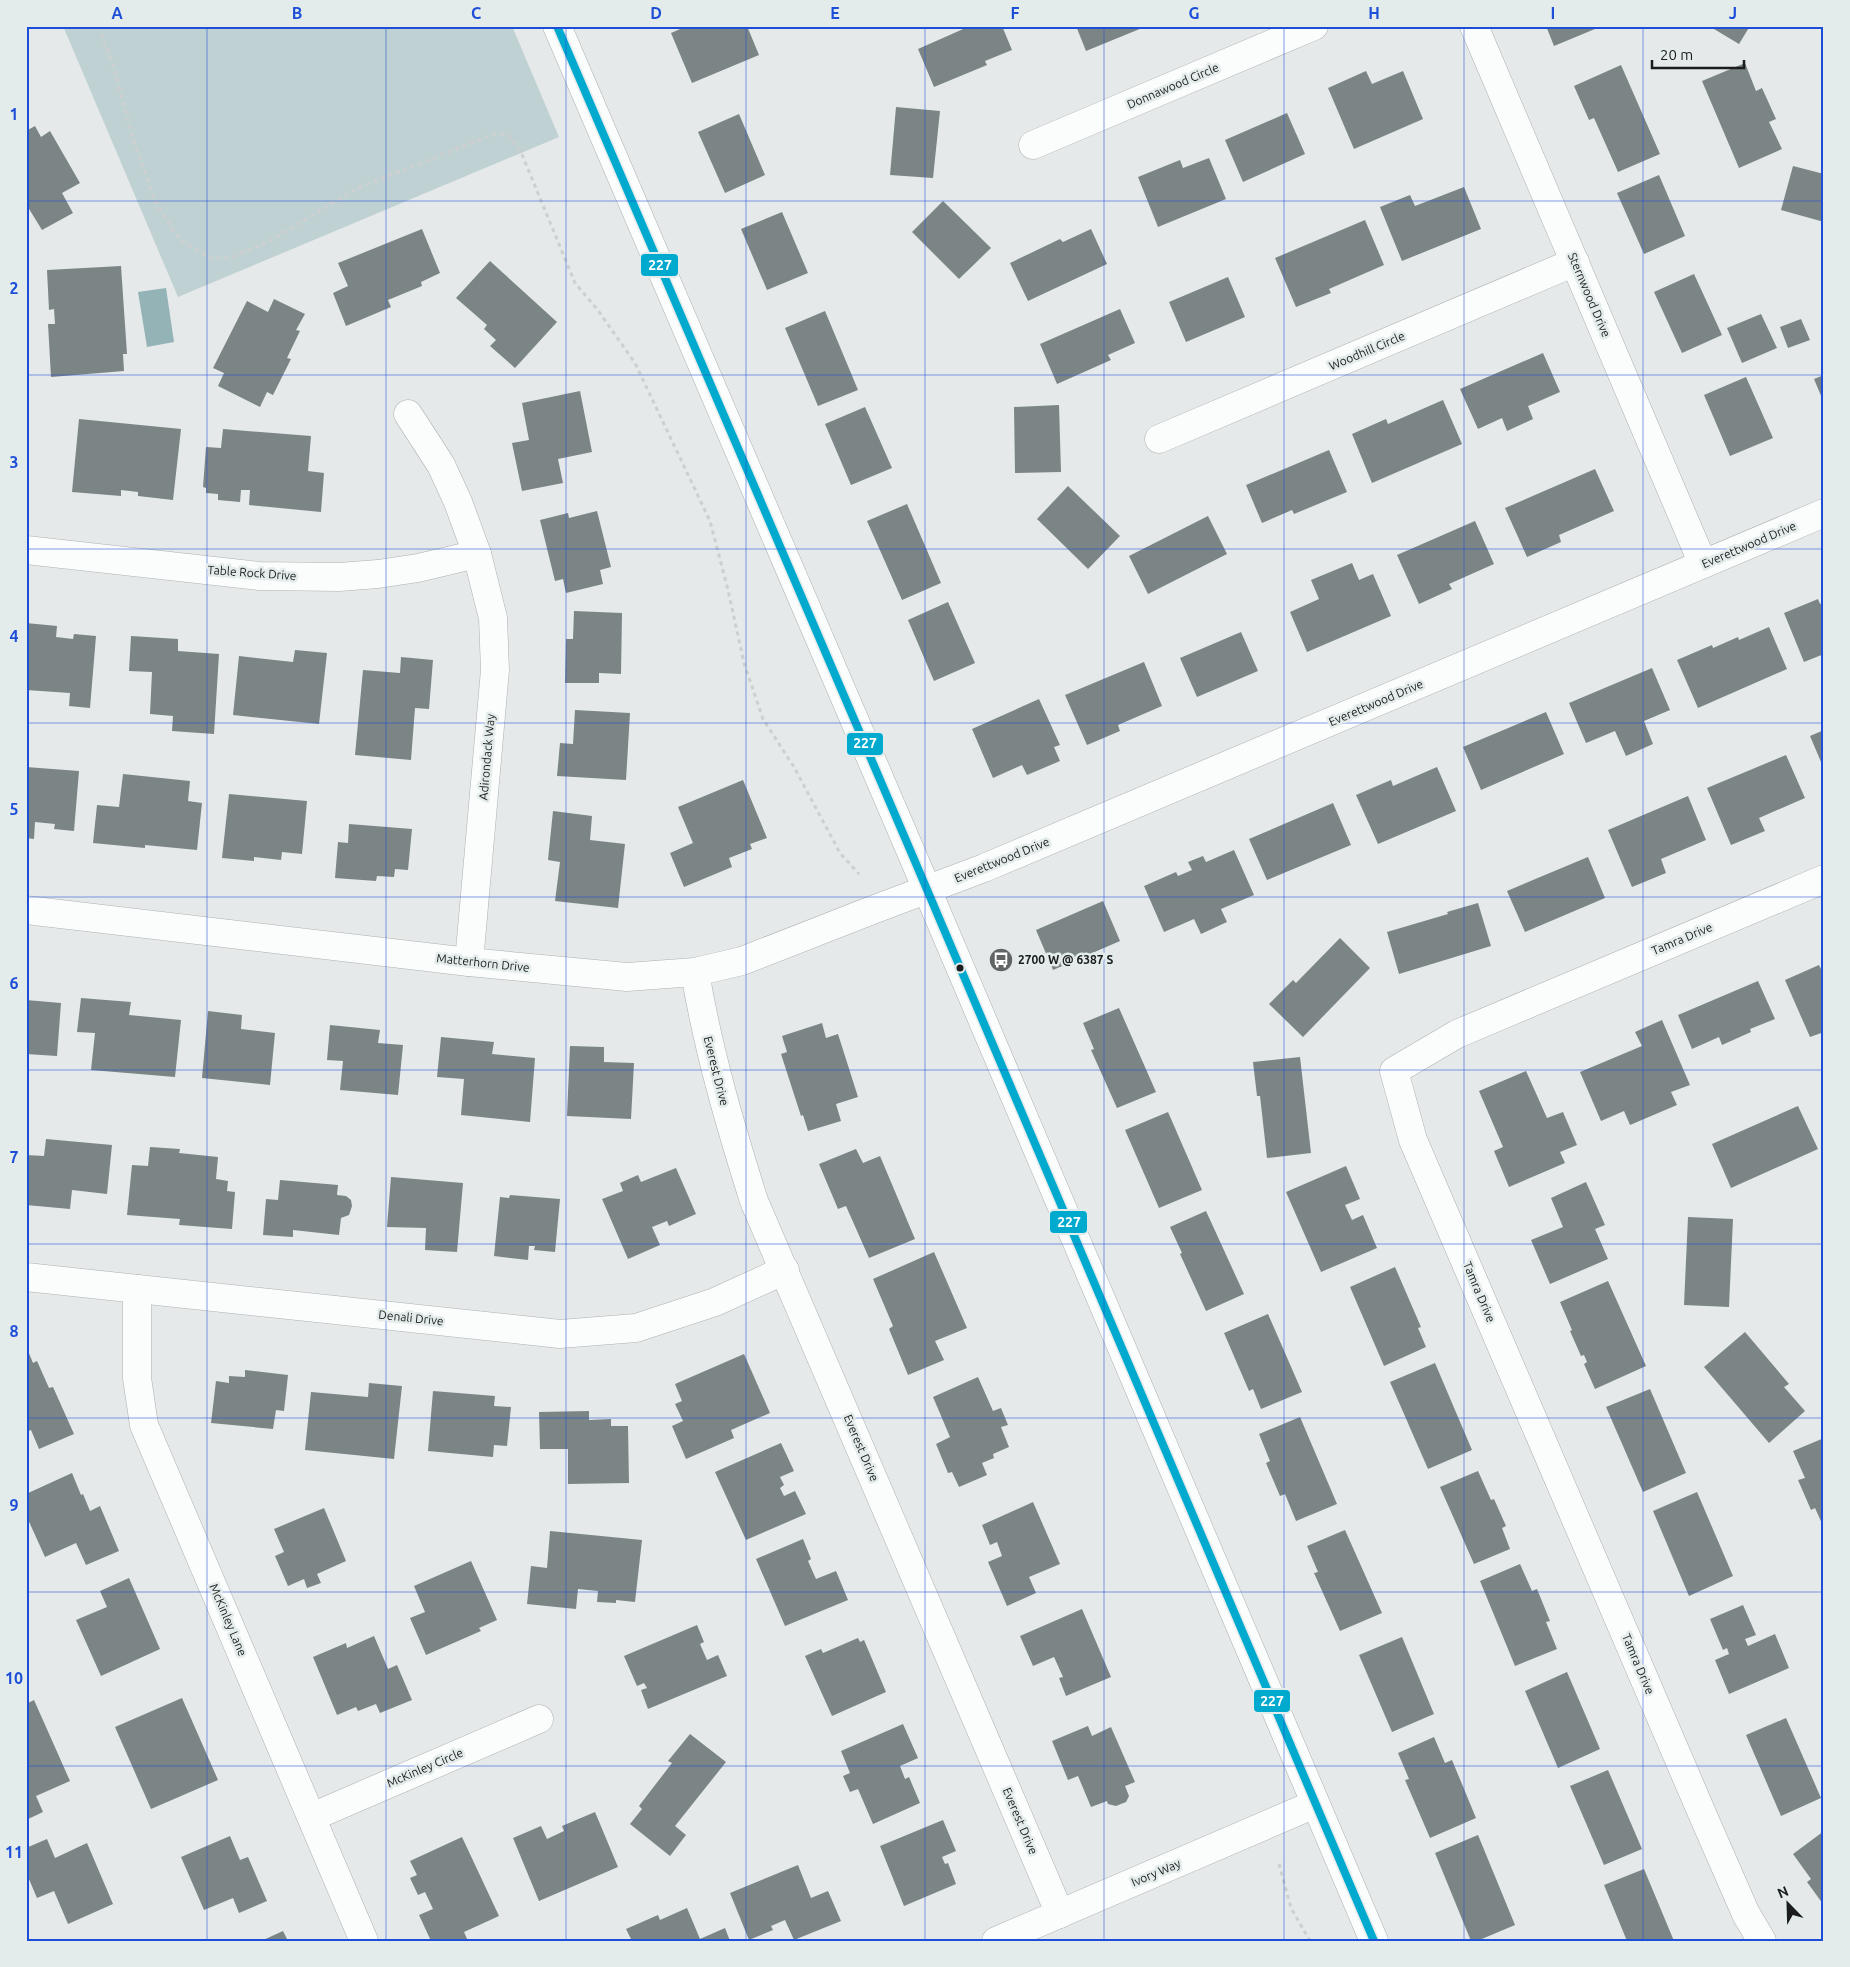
<svg xmlns="http://www.w3.org/2000/svg" width="1850" height="1967" viewBox="0 0 1850 1967" font-family="Ubuntu,sans-serif">
<rect width="100%" height="100%" fill="#e5e9e9"/>
<path fill="#c0d1d3" d="M63 26H512L559 137 178 297Z"/>
<path fill="#94b3b7" d="M166 288 174 342 147 347 138 292Z"/>
<g fill="#7b8586">
<path d="M687 26H747L759 55 692 83 671 33Z"/>
<path d="M970 26H1002L1012 50 985 61 987 65 934 87 918 49Z"/>
<path d="M1076 26H1147L1086 51Z"/>
<path d="M1546 26H1594L1595 29 1554 46Z"/>
<path d="M1709 26H1750L1739 44Z"/>
<path d="M1745 63 1756 91 1762 88 1776 119 1769 122 1782 149 1739 168 1702 81Z"/>
<path d="M1621 65 1660 154 1618 172 1594 118 1589 120 1574 86Z"/>
<path d="M1366 71 1372 84 1403 71 1423 119 1354 149 1328 88Z"/>
<path d="M896 107 940 111 933 178 890 175Z"/>
<path d="M1287 113 1305 154 1243 182 1225 140Z"/>
<path d="M739 114 765 175 725 193 698 132Z"/>
<path d="M35 126 41 137 50 131 80 183 62 193 73 213 42 230 26 204V131Z"/>
<path d="M1209 158 1226 199 1158 227 1138 177 1180 160 1183 168Z"/>
<path d="M1793 166 1824 174V222L1781 210Z"/>
<path d="M1659 175 1685 236 1644 254 1617 193Z"/>
<path d="M1464 187 1481 229 1402 261 1380 207 1410 195 1415 206Z"/>
<path d="M943 201 991 248 959 279 912 232Z"/>
<path d="M782 212 808 273 767 290 741 229Z"/>
<path d="M1365 220 1384 265 1329 289 1331 293 1296 307 1275 258Z"/>
<path d="M422 229 440 273 421 282 422 286 388 300 391 307 346 326 333 293 348 286 338 263Z"/>
<path d="M1091 229 1107 264 1028 301 1010 263 1060 239 1063 242Z"/>
<path d="M490 261 557 322 515 368 490 346 496 340 484 329 487 325 456 298Z"/>
<path d="M121 266 127 354H123L124 371 51 377 48 324H55L54 309 49 310 47 270Z"/>
<path d="M1694 274 1722 335 1682 353 1654 292Z"/>
<path d="M1228 277 1245 317 1186 342 1169 302Z"/>
<path d="M274 299 305 314 296 330 300 331 287 358 291 359 273 395 267 392 260 407 218 386 224 373 213 368 247 301 268 312Z"/>
<path d="M1120 309 1135 343 1108 355 1111 360 1057 384 1040 344Z"/>
<path d="M825 311 858 390 818 406 785 328Z"/>
<path d="M1761 314 1777 348 1742 363 1727 328Z"/>
<path d="M1801 319 1810 340 1788 348 1780 327Z"/>
<path d="M1543 353 1560 392 1528 406 1533 419 1507 431 1502 418 1478 429 1460 389Z"/>
<path d="M1824 375V403L1814 379Z"/>
<path d="M1746 377 1773 438 1730 456 1704 395Z"/>
<path d="M580 391 592 452 558 459 563 483 522 491 512 443 529 440 522 403Z"/>
<path d="M1443 400 1462 444 1372 483 1352 434 1386 419 1388 424Z"/>
<path d="M1059 405 1061 472 1015 473 1014 407Z"/>
<path d="M865 407 892 468 851 485 825 424Z"/>
<path d="M79 419 181 429 173 500 138 496V492L121 490V496L72 492Z"/>
<path d="M223 429 311 436 308 471 324 473 321 512 249 505 250 490H241L240 502 218 500V494L206 493V488L203 487 206 447 221 448Z"/>
<path d="M1329 450 1347 492 1294 514 1292 510 1262 523 1246 485Z"/>
<path d="M1595 469 1614 511 1559 535 1561 542 1527 557 1505 508Z"/>
<path d="M1068 486 1120 536 1088 569 1037 519Z"/>
<path d="M907 504 941 583 902 600 867 521Z"/>
<path d="M597 511 611 567 600 570 603 584 566 593 563 579 555 581 540 520 568 513 569 518Z"/>
<path d="M1208 516 1227 554 1148 594 1129 556Z"/>
<path d="M1475 521 1494 564 1449 584 1452 589 1419 604 1397 555Z"/>
<path d="M1352 563 1359 580 1373 574 1391 616 1307 652 1290 612 1319 599 1311 580Z"/>
<path d="M1818 599 1820 604 1824 602V654L1804 662 1784 613Z"/>
<path d="M948 602 975 663 934 681 908 620Z"/>
<path d="M574 611 622 613 621 674 599 673V683H565L566 639H573Z"/>
<path d="M26 623 57 626 56 637 73 639 74 634 96 636 90 708 69 706 70 693 26 690Z"/>
<path d="M1769 627 1787 669 1698 708 1677 660 1712 645 1713 648 1738 637 1739 640Z"/>
<path d="M1241 632 1258 671 1197 697 1180 658Z"/>
<path d="M131 636 178 639V651L219 654 214 734 172 731 173 716 150 714 152 672 129 671Z"/>
<path d="M295 650 327 653 319 724 233 715 239 656 293 662Z"/>
<path d="M401 657 433 660 429 709 415 708 411 760 355 755 363 670 400 673Z"/>
<path d="M1144 662 1162 706 1118 725 1120 731 1087 745 1065 695Z"/>
<path d="M1652 668 1670 710 1644 721 1653 744 1626 756 1615 731 1586 743 1569 703Z"/>
<path d="M1039 699 1060 745 1054 747 1060 761 1027 775 1022 765 993 778 972 729Z"/>
<path d="M575 710 630 713 626 780 557 776 560 743 573 744Z"/>
<path d="M1546 712 1564 754 1481 790 1463 747Z"/>
<path d="M1824 730V769L1810 736Z"/>
<path d="M1786 755 1805 798 1759 818 1765 831 1731 845 1707 788Z"/>
<path d="M26 767 79 771 74 831 54 829 55 824 35 822 34 839 26 838Z"/>
<path d="M1437 767 1456 811 1378 844 1356 795 1391 780 1393 786Z"/>
<path d="M123 774 190 781 188 801 202 803 197 850 145 845V848L93 843 97 805 119 807Z"/>
<path d="M743 780 767 838 750 844 752 849 729 858 732 867 684 887 670 853 693 843 678 807Z"/>
<path d="M229 794 307 801 302 854 282 852 281 860 254 857V861L222 858Z"/>
<path d="M1688 796 1706 840 1661 859 1666 873 1632 887 1608 830Z"/>
<path d="M1333 803 1351 845 1267 880 1249 839Z"/>
<path d="M553 811 592 816 590 840 625 844 618 908 555 901 560 862 548 860Z"/>
<path d="M349 824 412 829 408 870 395 869 394 877 377 876 376 881 335 878 338 842 348 843Z"/>
<path d="M1234 850 1254 895 1221 909 1227 922 1201 934 1194 919 1164 932 1144 886 1176 872 1178 876 1192 870 1188 862 1203 856 1206 862Z"/>
<path d="M1588 857 1605 898 1525 932 1507 891Z"/>
<path d="M1103 901 1120 941 1053 970 1036 930Z"/>
<path d="M1478 903 1491 946 1399 974 1387 932 1448 914 1447 912Z"/>
<path d="M1340 938 1370 968 1303 1037 1269 1004 1293 980 1296 983Z"/>
<path d="M1819 965 1824 975V1032L1810 1037 1785 980Z"/>
<path d="M1758 981 1775 1019 1750 1029 1751 1032 1722 1045 1719 1037 1692 1049 1678 1015Z"/>
<path d="M81 998 131 1002 129 1015 181 1020 175 1077 91 1070 95 1033 77 1032Z"/>
<path d="M26 1000 61 1003 57 1056 26 1054Z"/>
<path d="M1119 1008 1156 1092 1117 1108 1091 1050 1094 1049 1083 1023Z"/>
<path d="M208 1011 242 1015 241 1029 275 1033 270 1085 202 1078Z"/>
<path d="M1662 1020 1690 1085 1671 1092 1677 1105 1630 1125 1624 1111 1601 1121 1580 1072 1642 1046 1635 1032Z"/>
<path d="M822 1023 826 1038 838 1034 858 1097 836 1104 841 1121 808 1131 803 1115 801 1116 781 1054 787 1052 782 1036Z"/>
<path d="M330 1025 380 1030 378 1043 403 1045 398 1095 340 1090 343 1061 327 1060Z"/>
<path d="M441 1037 494 1042 492 1054 535 1058 530 1122 461 1115 464 1079 437 1077Z"/>
<path d="M570 1046 604 1047V1062L634 1063 631 1119 567 1116Z"/>
<path d="M1300 1057 1311 1153 1267 1158 1260 1096H1257L1253 1062Z"/>
<path d="M1526 1071 1547 1118 1563 1112 1577 1145 1560 1152 1565 1163 1509 1187 1494 1151 1503 1147 1479 1091Z"/>
<path d="M1798 1106 1818 1149 1731 1188 1712 1144Z"/>
<path d="M1168 1112 1202 1190 1159 1208 1125 1130Z"/>
<path d="M46 1139 112 1145 107 1194 72 1190 70 1209 26 1205V1155L44 1156Z"/>
<path d="M150 1147 180 1149 179 1153 218 1157 216 1179 228 1181 227 1191 235 1192 232 1229 179 1225 180 1219 127 1215 132 1165 148 1166Z"/>
<path d="M856 1149 863 1163 880 1156 915 1239 869 1258 846 1206 838 1209 819 1164Z"/>
<path d="M1346 1166 1360 1199 1345 1205 1352 1220 1363 1215 1377 1248 1321 1272 1286 1192Z"/>
<path d="M676 1168 696 1214 669 1226 667 1221 652 1227 660 1245 628 1259 602 1199 623 1191 620 1183 638 1175 641 1182Z"/>
<path d="M391 1177 463 1183 457 1252 425 1250 426 1228 387 1227Z"/>
<path d="M280 1180 338 1185 337 1195 346 1196 351 1200 352 1206 349 1215 341 1218 339 1235 293 1230V1237L263 1235 266 1199 278 1200Z"/>
<path d="M1586 1182 1605 1225 1595 1229 1608 1259 1550 1284 1531 1240 1563 1227 1551 1198Z"/>
<path d="M510 1195 560 1199 555 1252 534 1250 535 1246H529L528 1260 494 1256 500 1197 509 1198Z"/>
<path d="M1206 1211 1244 1294 1206 1311 1180 1254 1182 1253 1170 1227Z"/>
<path d="M1688 1217 1733 1219 1729 1307 1684 1305Z"/>
<path d="M934 1252 967 1328 935 1341 944 1360 908 1375 889 1329 893 1326 873 1279Z"/>
<path d="M1395 1267 1421 1327 1418 1328 1426 1347 1384 1366 1350 1287Z"/>
<path d="M1608 1281 1646 1366 1595 1389 1584 1364 1587 1362 1584 1355 1581 1356 1570 1331 1572 1330 1560 1302Z"/>
<path d="M1268 1314 1302 1392 1261 1409 1253 1389 1249 1391 1224 1333Z"/>
<path d="M1745 1332 1789 1384 1784 1387 1805 1411 1769 1443 1704 1367Z"/>
<path d="M26 1346 33 1363 37 1361 49 1388 53 1387 74 1434 39 1449 31 1430 26 1432Z"/>
<path d="M744 1354 770 1413 731 1430 734 1438 686 1459 672 1426 683 1421 675 1404 682 1401 675 1384Z"/>
<path d="M1435 1363 1472 1450 1428 1469 1390 1382Z"/>
<path d="M245 1370 288 1375 284 1411 276 1410 273 1429 211 1423 216 1381 229 1383V1376L245 1377Z"/>
<path d="M978 1377 993 1411 1001 1408 1008 1425 1001 1427 1009 1447 993 1454 994 1458 982 1463 987 1475 959 1487 952 1472 948 1473 936 1444 950 1437 933 1397Z"/>
<path d="M369 1383 402 1386 394 1459 305 1450 311 1392 368 1397Z"/>
<path d="M1650 1389 1686 1473 1643 1492 1606 1407Z"/>
<path d="M433 1391 495 1396 494 1406 511 1407 507 1446 494 1445 493 1457 428 1451Z"/>
<path d="M589 1411V1420L611 1419V1426H628L629 1483 568 1484V1449H540L539 1412Z"/>
<path d="M1300 1417 1337 1504 1296 1521 1285 1494 1280 1496 1266 1463 1270 1461 1259 1434Z"/>
<path d="M1824 1438V1528L1815 1508 1811 1510 1798 1480 1805 1478 1793 1451Z"/>
<path d="M781 1443 794 1471 780 1477 784 1485 780 1488 784 1496 795 1491 806 1514 746 1540 715 1472Z"/>
<path d="M1478 1471 1491 1500 1494 1499 1506 1526 1502 1528 1510 1549 1474 1564 1440 1487Z"/>
<path d="M72 1473 81 1495 83 1494 90 1511 100 1506 119 1551 86 1565 76 1543 45 1557 26 1515V1494Z"/>
<path d="M1697 1492 1733 1576 1689 1596 1653 1511Z"/>
<path d="M1033 1502 1060 1564 1029 1577 1036 1593 1007 1606 988 1562 1002 1556 997 1542 990 1545 982 1525Z"/>
<path d="M324 1508 346 1561 317 1574 321 1583 307 1588 304 1579 288 1586 275 1556 284 1552 274 1529Z"/>
<path d="M1345 1530 1382 1613 1340 1631 1314 1573 1318 1572 1307 1546Z"/>
<path d="M550 1531 642 1540 635 1602 616 1600V1603L597 1602 598 1591 578 1589 576 1609 527 1604 531 1566 547 1568Z"/>
<path d="M803 1539 811 1559 808 1561 816 1579 836 1571 848 1600 785 1626 756 1559Z"/>
<path d="M471 1561 497 1620 479 1628 481 1631 426 1655 410 1618 425 1612 414 1586Z"/>
<path d="M1520 1564 1532 1591 1537 1589 1550 1621 1546 1622 1557 1649 1515 1666 1480 1581Z"/>
<path d="M129 1578 160 1649 101 1676 76 1620 107 1607 100 1591Z"/>
<path d="M1743 1605 1756 1635 1745 1639 1748 1646 1775 1634 1789 1668 1729 1694 1715 1660 1729 1654 1727 1648 1723 1650 1710 1619Z"/>
<path d="M1082 1609 1111 1677 1066 1696 1059 1678 1063 1677 1054 1657 1033 1666 1020 1636Z"/>
<path d="M697 1625 704 1642 700 1644 707 1660 718 1655 727 1676 648 1709 641 1690 647 1688 644 1683 637 1686 624 1656Z"/>
<path d="M374 1636 388 1669 397 1665 412 1700 380 1713 376 1704 358 1711 356 1707 337 1715 313 1657 346 1643 347 1648Z"/>
<path d="M1402 1637 1434 1714 1392 1732 1359 1655Z"/>
<path d="M858 1638 860 1642 864 1640 886 1692 832 1716 805 1656 821 1649 823 1653Z"/>
<path d="M1567 1672 1600 1749 1558 1768 1525 1691Z"/>
<path d="M182 1698 218 1780 151 1809 115 1727Z"/>
<path d="M34 1700 70 1781 36 1796 43 1812 26 1820V1704Z"/>
<path d="M1786 1718 1821 1798 1781 1816 1746 1735Z"/>
<path d="M903 1724 918 1758 900 1766 905 1779 909 1777 920 1803 873 1824 858 1789 850 1792 843 1776 850 1773 841 1751Z"/>
<path d="M1088 1726 1092 1736 1111 1727 1135 1782 1125 1786 1129 1796 1126 1802 1116 1806 1108 1804 1107 1801 1091 1807 1078 1776 1068 1780 1052 1741Z"/>
<path d="M690 1734 726 1762 675 1826 686 1835 670 1856 630 1824 642 1809 639 1806 672 1763 668 1761Z"/>
<path d="M1434 1737 1445 1763 1452 1760 1476 1818 1430 1838 1405 1780 1409 1779 1398 1753Z"/>
<path d="M1608 1770 1642 1849 1604 1865 1570 1786Z"/>
<path d="M595 1812 618 1867 539 1901 513 1838 541 1826 547 1839 564 1831 562 1826Z"/>
<path d="M943 1820 956 1851 942 1857 945 1864 948 1863 956 1884 904 1906 880 1846Z"/>
<path d="M1824 1831V1909L1821 1906 1823 1904 1807 1882 1811 1879 1793 1854Z"/>
<path d="M1478 1835 1515 1925 1477 1941H1471L1435 1853Z"/>
<path d="M230 1836 240 1860 248 1857 267 1901 239 1913 233 1898 204 1910 181 1857Z"/>
<path d="M462 1837 499 1916 464 1932 468 1941H431L419 1915 433 1909 425 1892 418 1895 410 1878 417 1875 410 1861Z"/>
<path d="M47 1839 55 1858 87 1843 113 1904 68 1924 54 1891 37 1898 26 1872V1848Z"/>
<path d="M798 1865 811 1898 828 1891 841 1921 794 1940 785 1920 771 1926 773 1930 749 1940 730 1893Z"/>
<path d="M1644 1869 1674 1941H1627L1604 1885Z"/>
<path d="M687 1908 700 1939 725 1928 730 1941H632L626 1929 658 1915 660 1920Z"/>
<path d="M283 1931 288 1941H261Z"/>
</g>
<g fill="none" stroke-linecap="round" stroke-linejoin="round">
<g stroke="#adb1b1" stroke-width="29">
<g id="minor">
<path d="M1474 26 1703 564"/>
<path d="M1033 145 1314 26"/>
<path d="M408 414 441 465 458 502 477 554 493 618 495 670 469 962"/>
<path d="M1159 439 1575 262"/>
<path d="M26 550 259 576 339 577 378 574 418 568 477 554"/>
<path d="M26 910 469 962 627 977 695 972 742 961 875 909 984 868 1824 513"/>
<path d="M695 972C708 1050 730 1125 754 1201L1060 1914"/>
<path d="M26 1277 560 1334 636 1328 715 1302 785 1270"/>
<path d="M137 1289V1378L144 1425 364 1941"/>
<path d="M312 1817 539 1719"/>
<path d="M996 1941 1315 1804"/>
<path d="M1762 1941 1746 1914 1704 1818 1413 1140 1394 1071 1457 1034 1824 879"/>
</g>
</g>
<g stroke="#adb1b1" stroke-width="29">
<path id="major" d="M557 26 911 852 1374 1941"/>
</g>
<g stroke="#cecfcf" stroke-width="3" stroke-dasharray="4 4" stroke-linecap="butt">
<path d="M98 26 113 65 134 142 156 203 179 239 211 258 232 257 268 242 358 188 494 134 509 135 521 152 575 283 597 309 635 363 710 521 728 590 744 663 763 719 794 767 840 853 859 874"/>
<path d="M1279 1864 1291 1908 1310 1941"/>
</g>
<use href="#minor" stroke="#fbfcfc" stroke-width="28"/>
<use href="#major" stroke="#fbfcfc" stroke-width="28"/>
<g stroke="#e3ebeb" stroke-width="11">
<path id="bus-1" d="M557 26 911 852 1374 1941"/>
</g>
<use href="#bus-1" stroke="#00a9ce" stroke-width="8"/>
</g>
<path fill="none" stroke="#1d4ed8" stroke-width="1" stroke-opacity="0.55" d="M207 26V1941M386 26V1941M566 26V1941M746 26V1941M925 26V1941M1104 26V1941M1284 26V1941M1464 26V1941M1643 26V1941M26 201H1824M26 375H1824M26 549H1824M26 723H1824M26 897H1824M26 1070H1824M26 1244H1824M26 1418H1824M26 1592H1824M26 1766H1824"/>
<defs>
<g id="bus-disc" transform="scale(1.25)"><circle r="9.5" fill="#616464" stroke="#e3ebeb"/><path d="M-5-6H5V4H4V6H2V4H-2V6H-4V4H-5ZM-3.5-4V0h7V-4ZM-3.5 1.2v1.5H-2V1.2ZM2 1.2v1.5H3.5V1.2Z" fill="#fff"/></g>
</defs>
<g fill-rule="evenodd">
<use href="#bus-disc" x="1001" y="960"/>
</g>
<circle fill="#1a1c1d" stroke="#e3ebeb" stroke-width="2" cx="960" cy="968" r="4.5"/>
<g text-anchor="middle" stroke-width="5" stroke-linejoin="round" paint-order="stroke">
<g font-size="12" fill="#1a1c1d" stroke="#e3ebeb">
<text transform="translate(1173 86) rotate(-23)" y="4">Donnawood Circle</text>
<text transform="translate(1589 295) rotate(67)" y="4">Sternwood Drive</text>
<text transform="translate(1367 351) rotate(-23)" y="4">Woodhill Circle</text>
<text transform="translate(1749 545) rotate(-23)" y="4">Everettwood Drive</text>
<text transform="translate(252 573) rotate(4)" y="4">Table Rock Drive</text>
<text transform="translate(1376 703) rotate(-23)" y="4">Everettwood Drive</text>
<text transform="translate(487 757) rotate(-85)" y="4">Adirondack Way</text>
<text transform="translate(1002 860) rotate(-22)" y="4">Everettwood Drive</text>
<text transform="translate(1682 939) rotate(-23)" y="4">Tamra Drive</text>
<text transform="translate(483 963) rotate(6)" y="4">Matterhorn Drive</text>
<text transform="translate(716 1071) rotate(76)" y="4">Everest Drive</text>
<text transform="translate(1479 1292) rotate(67)" y="4">Tamra Drive</text>
<text transform="translate(411 1318) rotate(6)" y="4">Denali Drive</text>
<text transform="translate(861 1448) rotate(67)" y="4">Everest Drive</text>
<text transform="translate(228 1620) rotate(67)" y="4">McKinley Lane</text>
<text transform="translate(1638 1664) rotate(67)" y="4">Tamra Drive</text>
<text transform="translate(425 1768) rotate(-23)" y="4">McKinley Circle</text>
<text transform="translate(1020 1821) rotate(67)" y="4">Everest Drive</text>
<text transform="translate(1156 1873) rotate(-23)" y="4">Ivory Way</text>
</g>
<g font-size="12" font-weight="bold" fill="#1a1c1d" stroke="#e3ebeb" text-anchor="start">
<text x="1018" y="964">2700 W @ 6387 S</text>
</g>
</g>
<g stroke="#e3ebeb" stroke-width="2">
<rect x="640" y="253" width="39" height="24" rx="5" fill="#00a9ce"/>
<rect x="846" y="732" width="38" height="24" rx="5" fill="#00a9ce"/>
<rect x="1049" y="1210" width="39" height="24" rx="5" fill="#00a9ce"/>
<rect x="1253" y="1689" width="38" height="24" rx="5" fill="#00a9ce"/>
</g>
<g font-size="14" text-anchor="middle" font-weight="bold" fill="#fff">
<text x="660" y="270">227</text>
<text x="865" y="748">227</text>
<text x="1069" y="1227">227</text>
<text x="1272" y="1706">227</text>
</g>
<rect width="1850" height="1967" fill="none" stroke="#e3ebeb" stroke-width="55"/>
<g transform="translate(1788 1904) rotate(337)" stroke="#e3ebeb" stroke-width="4" paint-order="stroke">
<path d="M0-4L9 19L0 12L-9 19Z" fill="#1a1c1d"/>
<text y="-8" font-size="14" font-weight="bold" text-anchor="middle" fill="#1a1c1d">N</text>
</g>
<path d="M1652 60v8h92v-8" fill="none" stroke="#1a1c1d" stroke-width="2.5"/>
<text x="1660" y="60" font-size="15" fill="#1a1c1d" stroke="#e3ebeb" stroke-width="4" paint-order="stroke">20 m</text>
<rect x="28" y="28" width="1794" height="1912" fill="none" stroke="#1d4ed8" stroke-width="2"/>
<g font-size="16" text-anchor="middle" font-weight="bold" fill="#1d4ed8">
<text x="117" y="19">A</text>
<text x="297" y="19">B</text>
<text x="476" y="19">C</text>
<text x="656" y="19">D</text>
<text x="835" y="19">E</text>
<text x="1015" y="19">F</text>
<text x="1194" y="19">G</text>
<text x="1374" y="19">H</text>
<text x="1553" y="19">I</text>
<text x="1733" y="19">J</text>
<text x="14" y="120">1</text>
<text x="14" y="294">2</text>
<text x="14" y="468">3</text>
<text x="14" y="642">4</text>
<text x="14" y="815">5</text>
<text x="14" y="989">6</text>
<text x="14" y="1163">7</text>
<text x="14" y="1337">8</text>
<text x="14" y="1511">9</text>
<text x="14" y="1684">10</text>
<text x="14" y="1858">11</text>
</g>
</svg>
